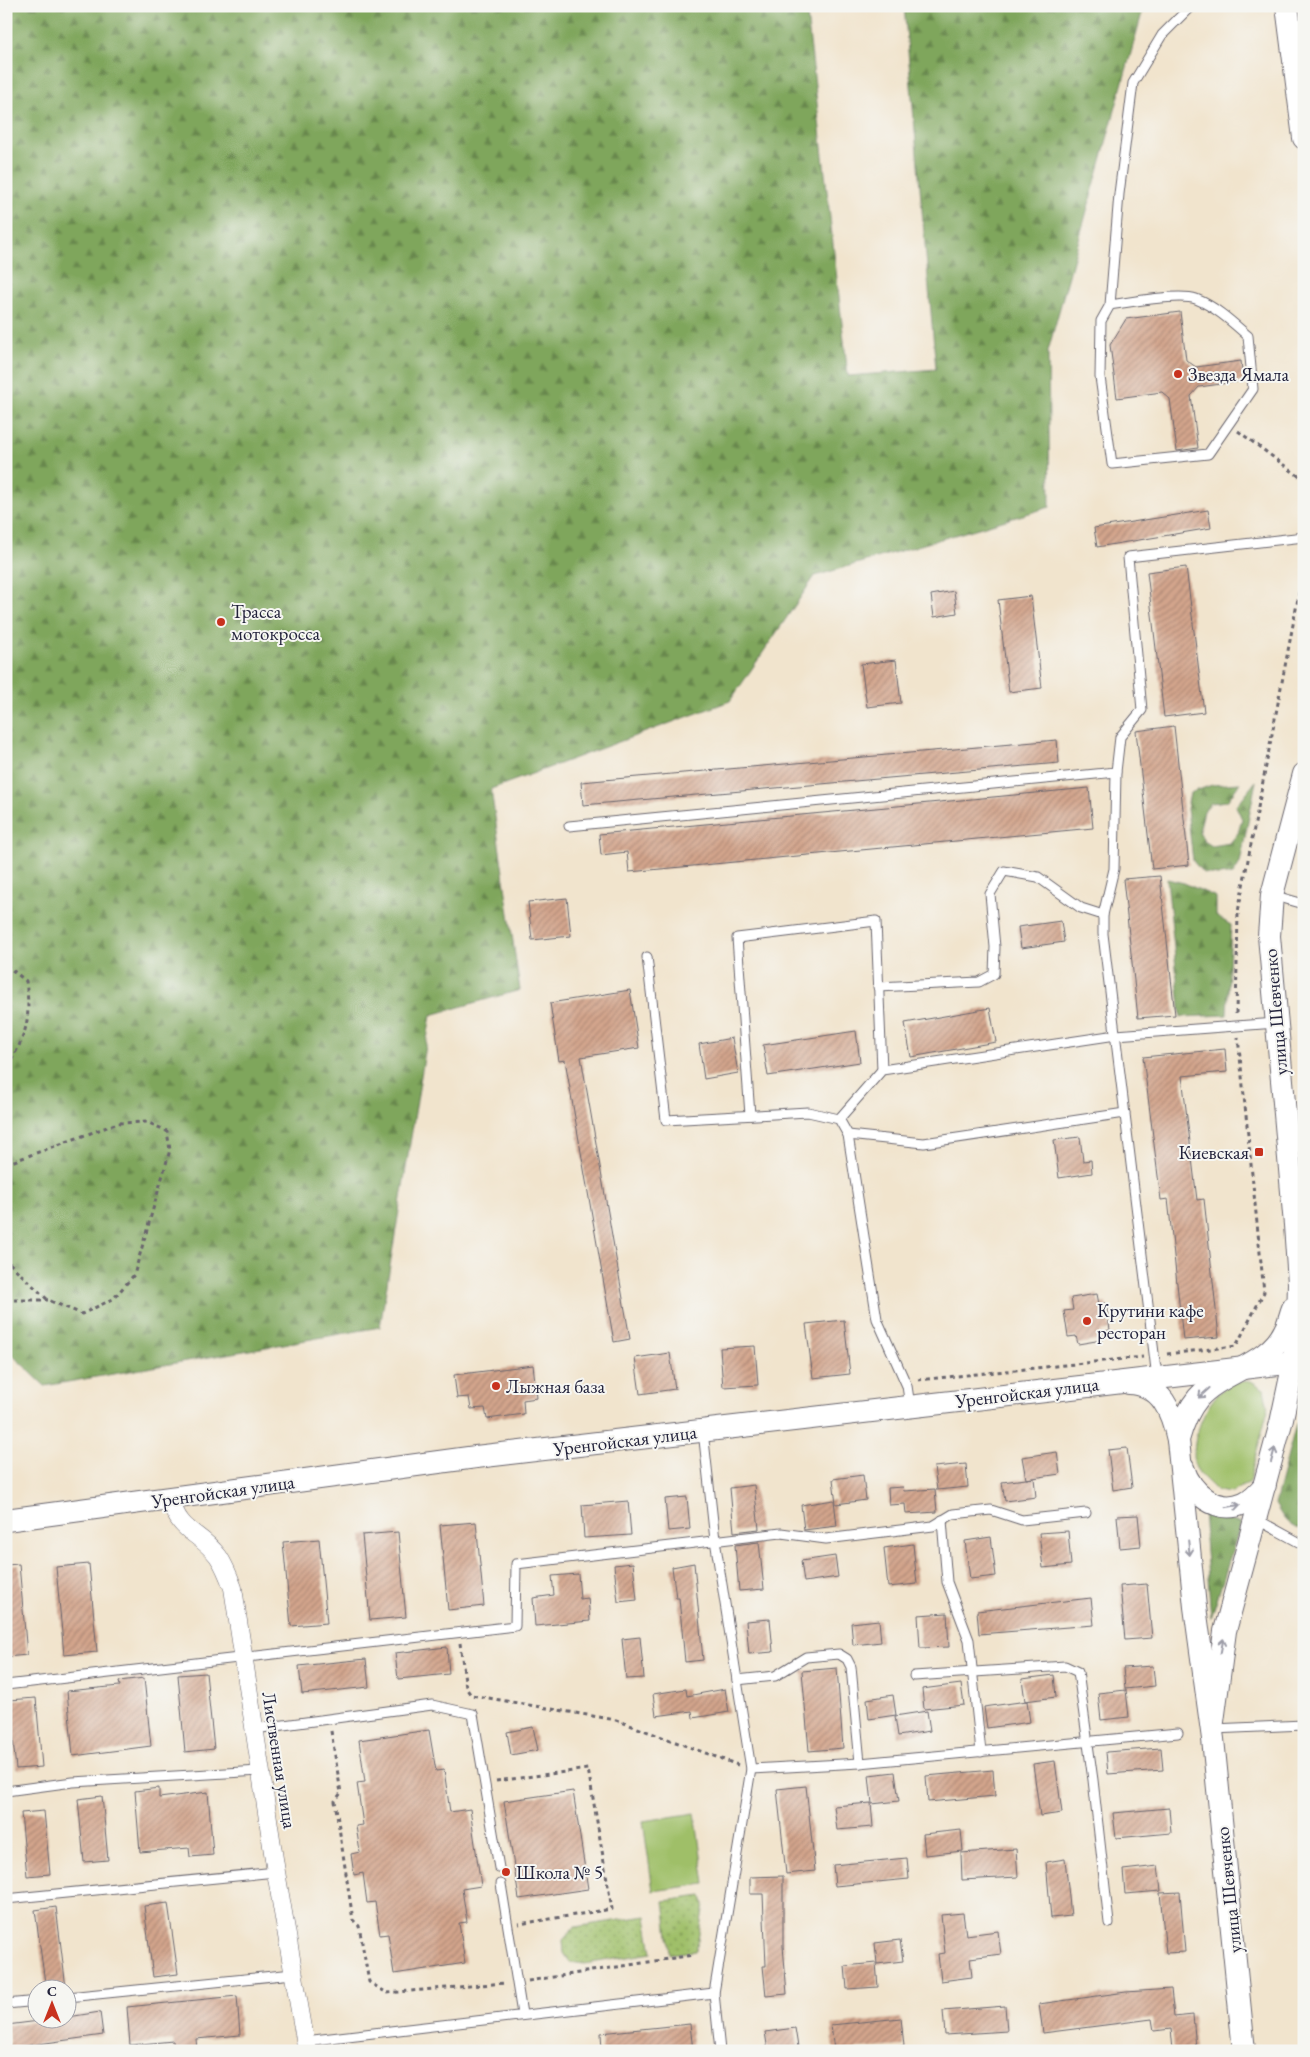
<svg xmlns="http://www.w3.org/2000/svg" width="1310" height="2057" viewBox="0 0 1310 2057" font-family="'EB Garamond',serif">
<defs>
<pattern id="forest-firs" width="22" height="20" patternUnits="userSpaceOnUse" patternTransform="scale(1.25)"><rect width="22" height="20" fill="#7fa65c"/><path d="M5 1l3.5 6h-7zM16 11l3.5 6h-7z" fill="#68874d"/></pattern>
<pattern id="park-dots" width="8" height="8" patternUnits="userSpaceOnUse" patternTransform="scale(1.25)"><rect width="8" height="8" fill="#9fbf67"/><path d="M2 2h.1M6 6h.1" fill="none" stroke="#819b56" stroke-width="1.8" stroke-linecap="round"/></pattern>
<pattern id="building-hatch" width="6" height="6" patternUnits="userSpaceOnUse" patternTransform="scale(1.25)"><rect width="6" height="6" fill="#d3a58c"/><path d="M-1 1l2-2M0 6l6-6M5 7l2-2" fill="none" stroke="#ab8674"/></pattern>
</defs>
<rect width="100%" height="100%" fill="#f6f6f2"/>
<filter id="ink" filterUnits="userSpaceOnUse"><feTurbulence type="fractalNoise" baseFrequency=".02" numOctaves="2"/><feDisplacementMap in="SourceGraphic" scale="10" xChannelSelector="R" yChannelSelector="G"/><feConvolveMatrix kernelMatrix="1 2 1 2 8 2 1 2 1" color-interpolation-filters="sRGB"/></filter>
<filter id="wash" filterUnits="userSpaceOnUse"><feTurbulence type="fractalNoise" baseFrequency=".0096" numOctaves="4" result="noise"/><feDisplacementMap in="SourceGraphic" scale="20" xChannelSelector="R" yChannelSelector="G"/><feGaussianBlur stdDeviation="1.12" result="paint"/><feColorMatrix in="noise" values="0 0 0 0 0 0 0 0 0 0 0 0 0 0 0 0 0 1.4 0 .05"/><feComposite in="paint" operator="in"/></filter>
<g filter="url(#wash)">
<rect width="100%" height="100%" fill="#f1e4cd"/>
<g fill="#9fbf67" stroke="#607051">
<path d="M1251 1381 1264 1389 1268 1409 1249 1482 1232 1493 1217 1491C1212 1485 1200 1476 1196 1468 1187 1443 1209 1389 1236 1382 1240 1381 1246 1382 1251 1381Z"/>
<path d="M695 1813 705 1884 653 1891 643 1821Z"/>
</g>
<g fill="url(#forest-firs)" stroke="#50644c">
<path d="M6 6H806L848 376 936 369 904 6H1144L1048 351 1050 507 815 576 730 701 491 789 520 990 431 1015 380 1327 45 1386 6 1349Z"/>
<path d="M1256 781 1240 863 1233 874 1217 875 1203 873 1193 861 1187 809 1190 793 1212 785 1240 783 1227 801 1211 803 1204 811 1199 831 1204 841 1212 846 1230 843 1238 833 1242 819 1236 806Z"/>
<path d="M1167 879 1184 883 1216 897V916L1231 925 1227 1015 1181 1017Z"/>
<path d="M1304 1417V1529C1288 1529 1282 1516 1275 1504L1296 1424Z"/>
<path d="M1203 1512 1219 1519 1241 1523 1211 1618Z"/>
</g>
<g fill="url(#park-dots)" stroke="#607051">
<path d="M702 1896 704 1904 696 1951 670 1954 664 1901Z"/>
<path d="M646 1916 652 1953 584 1964 570 1962 564 1953 563 1940 575 1927Z"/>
</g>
<g id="blocks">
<g fill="url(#building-hatch)">
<path d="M1180 312 1186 360 1196 367 1241 361 1243 381 1199 387 1191 396 1198 448 1177 451 1170 399 1162 392 1117 398 1110 345 1126 319Z"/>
<path d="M1208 510 1211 528 1097 547 1094 528Z"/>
<path d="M1186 567 1204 712 1164 717 1147 572Z"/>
<path d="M954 591 957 613 934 617 931 595Z"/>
<path d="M1031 596 1042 688 1009 692 998 600Z"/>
<path d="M896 660 901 703 867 707 861 664Z"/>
<path d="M1174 726 1189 865 1152 869 1136 731Z"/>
<path d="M1057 740 1059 763 583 805 581 782Z"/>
<path d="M1089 788 1093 828 629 872 627 852 601 855 599 834Z"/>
<path d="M1160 876 1175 1015 1138 1018 1123 879Z"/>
<path d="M567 898 571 936 532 940 528 902Z"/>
<path d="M1061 921 1064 942 1021 948 1018 927Z"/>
<path d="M630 990 639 1048 581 1057 630 1339 614 1342 565 1060 559 1061 550 1003Z"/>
<path d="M990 1008 996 1042 911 1057 905 1023Z"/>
<path d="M856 1031 860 1062 768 1076 763 1045Z"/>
<path d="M732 1038 738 1073 704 1079 699 1044Z"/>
<path d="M1225 1049 1227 1072 1182 1076 1197 1200 1204 1199 1219 1337 1183 1340 1168 1199 1161 1200 1143 1057Z"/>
<path d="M1080 1137 1083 1161 1091 1160 1092 1173 1059 1178 1054 1140Z"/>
<path d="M1097 1294 1099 1304 1106 1303 1110 1330 1101 1332 1102 1340 1078 1344 1076 1336 1068 1337 1064 1311 1073 1310 1071 1298Z"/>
<path d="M844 1320 850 1374 813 1378 806 1324Z"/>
<path d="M755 1346 758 1385 723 1387 720 1348Z"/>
<path d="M670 1353 675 1389 640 1394 635 1358Z"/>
<path d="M533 1365 537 1398 523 1400 524 1414 487 1419 485 1408 471 1409 469 1397 457 1398 454 1375Z"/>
<path d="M1127 1448 1132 1487 1113 1490 1108 1450Z"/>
<path d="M1057 1452 1060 1474 1026 1479 1022 1457Z"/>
<path d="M966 1464 968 1487 937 1490 934 1467Z"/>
<path d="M863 1475 866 1500 836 1504 833 1479Z"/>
<path d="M1034 1478 1036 1497 1005 1501 1002 1482Z"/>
<path d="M754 1485 759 1529 734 1532 730 1488Z"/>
<path d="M903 1487 904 1491 935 1489 937 1512 906 1514 905 1504 889 1505 888 1488Z"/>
<path d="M687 1497 690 1529 668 1531 665 1499Z"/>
<path d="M834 1500 837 1526 804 1530 801 1505Z"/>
<path d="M628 1501 631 1535 584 1538 582 1505Z"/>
<path d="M1138 1515 1141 1546 1120 1548 1117 1516Z"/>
<path d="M476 1522 484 1606 448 1610 440 1525Z"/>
<path d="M1068 1531 1071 1565 1043 1568 1039 1533Z"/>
<path d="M398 1532 406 1617 370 1620 362 1535Z"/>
<path d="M991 1537 996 1576 970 1579 965 1541Z"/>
<path d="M319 1539 327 1623 291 1626 283 1542Z"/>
<path d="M759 1542 764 1589 739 1591 735 1545Z"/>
<path d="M913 1544 917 1584 888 1587 884 1548Z"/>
<path d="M835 1556 838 1577 804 1582 801 1561Z"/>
<path d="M633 1563 637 1600 618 1602 614 1565Z"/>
<path d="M694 1563 703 1660 685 1662 679 1598H676L672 1567Z"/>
<path d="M19 1564 27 1655 6 1657V1565Z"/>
<path d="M89 1564 97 1652 64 1655 56 1567Z"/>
<path d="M578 1574 580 1599 588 1598 590 1621 535 1626 533 1598 554 1595 552 1576Z"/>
<path d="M1147 1584 1152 1638 1125 1640 1120 1586Z"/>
<path d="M1091 1598 1094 1625 979 1634 977 1611Z"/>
<path d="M947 1613 949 1647 920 1648 918 1615Z"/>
<path d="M770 1619 773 1652 749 1654 746 1621Z"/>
<path d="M879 1620 881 1642 853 1645 851 1623Z"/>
<path d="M640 1637 644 1678 626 1679 622 1639Z"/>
<path d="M447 1647 449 1674 398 1679 395 1653Z"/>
<path d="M366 1659 369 1687 302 1694 299 1666Z"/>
<path d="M1153 1666 1155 1686 1125 1689 1123 1668Z"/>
<path d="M837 1668 843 1748 809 1751 802 1671Z"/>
<path d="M206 1673 214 1749 185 1752 178 1675Z"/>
<path d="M1054 1675 1056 1697 1025 1701 1022 1679Z"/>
<path d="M144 1678 151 1746 73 1756 67 1691 120 1686 119 1681Z"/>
<path d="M961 1684 964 1705 924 1709 922 1689Z"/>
<path d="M686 1689 687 1696 725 1689 729 1712 693 1718 692 1711 656 1716 653 1694Z"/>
<path d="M1126 1690 1129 1717 1101 1720 1098 1693Z"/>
<path d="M893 1695 896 1715 869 1719 867 1699Z"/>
<path d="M36 1698 42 1767 16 1769 9 1700Z"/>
<path d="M1027 1701 1030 1722 987 1728 984 1707Z"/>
<path d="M927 1711 930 1731 898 1736 895 1716Z"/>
<path d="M533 1727 538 1750 511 1755 507 1732Z"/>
<path d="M429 1730 436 1771 444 1770 450 1812 470 1809 481 1886 462 1889 467 1922 459 1923 465 1963 394 1974 388 1934 380 1935 375 1902 367 1903 363 1873 354 1875 351 1854 360 1852 356 1826 363 1825 357 1783 365 1782 359 1740Z"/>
<path d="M1161 1748 1163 1770 1108 1774 1106 1752Z"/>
<path d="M1055 1761 1062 1813 1040 1816 1033 1764Z"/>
<path d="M993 1770 995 1796 928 1802 926 1776Z"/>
<path d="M895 1772 899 1801 872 1804 869 1775Z"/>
<path d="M806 1786 815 1871 786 1874 777 1789Z"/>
<path d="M159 1788V1798L208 1792 213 1855 190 1857 189 1848 140 1852 135 1791Z"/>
<path d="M573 1791 588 1889 519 1899 504 1801Z"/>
<path d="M102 1796 108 1860 84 1862 78 1799Z"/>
<path d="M871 1803 873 1827 837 1830 834 1806Z"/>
<path d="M1169 1808 1171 1833 1116 1838 1113 1813Z"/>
<path d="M44 1811 50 1874 27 1876 21 1813Z"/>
<path d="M961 1830 963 1851 925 1855 923 1834Z"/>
<path d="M1016 1849 1018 1877 962 1880 961 1853Z"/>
<path d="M907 1858 909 1879 835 1886 833 1865Z"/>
<path d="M1065 1859 1071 1916 1051 1918 1046 1862Z"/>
<path d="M1158 1866 1161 1891 1125 1894 1123 1870Z"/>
<path d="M783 1876V1946L787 1994 766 1996 763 1966H766L763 1894H750V1877Z"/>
<path d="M1180 1892 1185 1952 1166 1953 1160 1893Z"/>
<path d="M168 1903 178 1974 153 1977 144 1906Z"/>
<path d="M56 1907 66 1988 46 1990 35 1910Z"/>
<path d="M963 1913 966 1935 998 1931 1001 1954 970 1958 972 1977 941 1981 938 1954 945 1953 941 1915Z"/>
<path d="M900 1940 903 1961 877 1964 875 1943Z"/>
<path d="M876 1963 878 1987 847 1989 845 1966Z"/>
<path d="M1171 1989 1174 2017 1193 2015 1196 2048 1173 2050 1171 2029 1154 2031 1152 2019 1043 2033 1039 2004 1126 1992Z"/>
<path d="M237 1996 240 2035 196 2039 197 2051H174L173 2041 130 2045 127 2007Z"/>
<path d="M1005 2006 1007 2031 945 2035 943 2011Z"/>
<path d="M100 2012 103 2035 10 2048 7 2025 47 2020H68V2017Z"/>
<path d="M901 2018 904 2046 834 2051 831 2025Z"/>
<path d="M690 2024 693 2051H602L601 2033Z"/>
<path d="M795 2028 798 2047 768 2051 765 2032Z"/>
</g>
</g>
</g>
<g filter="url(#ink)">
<use href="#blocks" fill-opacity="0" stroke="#6a666e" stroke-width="1"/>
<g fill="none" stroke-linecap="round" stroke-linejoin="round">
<g stroke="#6a666e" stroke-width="11">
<g id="service">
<path d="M1110 305C1129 302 1180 293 1196 299 1216 307 1232 322 1248 336L1253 389 1208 454 1112 464 1100 377 1101 321 1110 305 1119 194 1133 83 1162 35 1191 6"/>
<path d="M569 826 1116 772"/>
<path d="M1272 895 1304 904"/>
<path d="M647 957 666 1120 808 1112 839 1119 848 1135 877 1319 907 1386 910 1406"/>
<path d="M878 987 979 982 994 974 995 947 990 894 1004 871 1038 877 1081 908 1103 915"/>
<path d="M750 1115 737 938 876 921 882 1070"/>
<path d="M839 1119 882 1070 1116 1035 1276 1023"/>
<path d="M848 1135 924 1143 1125 1113"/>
<path d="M1157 1378 1103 934V915L1114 869 1116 772 1120 737 1142 710 1128 557 1304 537"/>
<path d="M703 1431 715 1540 751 1769 714 1993 720 2051"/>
<path d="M1256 1519 1304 1545"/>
<path d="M942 1520 947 1582 969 1640 981 1752"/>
<path d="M914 1676 1065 1666 1078 1672 1093 1780 1109 1923"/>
<path d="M737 1680 775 1676 806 1657 839 1654 847 1659 851 1667 860 1763"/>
<path d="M6 1685 515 1626 516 1564 781 1533 826 1539 933 1526 953 1514 991 1510 1022 1520 1086 1513"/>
<path d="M254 1729 432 1705 473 1714 499 1868"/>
<path d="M1212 1729 1304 1725"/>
<path d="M751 1769 860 1763 1178 1733"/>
<path d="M6 1791 73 1782 260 1771"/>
<path d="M501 1884 522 2014"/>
<path d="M6 1899 276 1872"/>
<path d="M68 1997 293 1974"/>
<path d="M6 2004 38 2001"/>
<path d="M305 2041 714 1993"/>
</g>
</g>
<g stroke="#6a666e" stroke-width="19">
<path id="minor" d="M170 1498C180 1535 197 1529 218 1556 225 1566 229 1577 233 1588L276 1872 307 2051"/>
</g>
<g stroke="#6a666e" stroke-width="24">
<g id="tertiary">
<path d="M1287 6 1304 138"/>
<path d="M1129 1383C1162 1384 1172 1412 1178 1440"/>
<path d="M1183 1468C1191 1493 1217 1515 1244 1503 1253 1499 1259 1492 1265 1485"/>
<path d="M6 1520 476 1457 1304 1361"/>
<path d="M1212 1729 1225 1631 1281 1423 1294 1362 1298 1320 1299 1283 1295 1225 1269 936 1272 895 1304 774"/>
<path d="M1244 2051 1213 1739 1195 1607 1178 1440C1182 1425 1188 1410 1198 1398 1222 1371 1269 1365 1285 1330 1289 1323 1290 1315 1293 1308"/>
</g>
</g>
<g stroke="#6a666e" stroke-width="3" stroke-dasharray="4 4" stroke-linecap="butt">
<path d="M1238 431 1304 480"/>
<path d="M6 965 26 981C31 1020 27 1035 6 1069"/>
<path d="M1236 1014 1238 912 1304 567"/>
<path d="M6 1164 118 1123 147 1122 167 1131 170 1150 134 1275 113 1299 82 1314 48 1300 6 1260"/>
<path d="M6 1300H48"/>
<path d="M1167 1354 1236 1346 1264 1292 1238 1037"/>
<path d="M918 1380 1143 1357"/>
<path d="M460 1643 466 1688 471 1695 616 1720 738 1765"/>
<path d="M331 1731 341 1793 335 1801 353 1920 359 1926 369 1982 387 1993 505 1983"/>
<path d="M496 1781 588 1769 612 1909 519 1924"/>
<path d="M528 1981 693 1955"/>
</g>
<use href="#service" stroke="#fff" stroke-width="9"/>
<use href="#minor" stroke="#fff" stroke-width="18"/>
<use href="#tertiary" stroke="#fff" stroke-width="22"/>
</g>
<defs><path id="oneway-shaft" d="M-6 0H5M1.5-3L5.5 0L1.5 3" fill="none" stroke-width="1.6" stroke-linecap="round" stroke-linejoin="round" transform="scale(1.25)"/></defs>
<g stroke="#9c9ca7">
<use href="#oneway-shaft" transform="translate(1204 1393) rotate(138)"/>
<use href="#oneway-shaft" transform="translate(1273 1455) rotate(-75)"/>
<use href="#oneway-shaft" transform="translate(1233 1506) rotate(-9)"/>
<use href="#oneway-shaft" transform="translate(1189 1548) rotate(84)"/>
<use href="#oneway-shaft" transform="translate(1222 1646) rotate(-79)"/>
</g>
</g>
<g fill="#c8321e" stroke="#f6f6f2" stroke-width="2">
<circle cx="1178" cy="374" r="5"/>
<circle cx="221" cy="622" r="5"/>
<rect x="1254" y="1147" width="10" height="10" rx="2.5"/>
<circle cx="1087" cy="1321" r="5"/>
<circle cx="496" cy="1386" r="5"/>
<circle cx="506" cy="1872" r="5"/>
</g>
<g text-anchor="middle" stroke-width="4" stroke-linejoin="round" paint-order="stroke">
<g font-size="19" fill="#22223b" stroke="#f6f6f2" text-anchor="start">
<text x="1188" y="381">Звезда Ямала</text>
<text x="231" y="618">Трасса<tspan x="231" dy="22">мотокросса</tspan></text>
<text x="1249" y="1159" text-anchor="end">Киевская</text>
<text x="1097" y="1317">Крутини кафе<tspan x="1097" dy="22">ресторан</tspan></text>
<text x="506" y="1393">Лыжная база</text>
<text x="516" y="1879">Школа № 5</text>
</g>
<g font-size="19" fill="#22223b" stroke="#f6f6f2">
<text transform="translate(1275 1012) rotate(-95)" y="7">улица Шевченко</text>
<text transform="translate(1027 1392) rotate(-7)" y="7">Уренгойская улица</text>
<text transform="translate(625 1440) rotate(-7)" y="7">Уренгойская улица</text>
<text transform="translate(223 1491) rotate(-8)" y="7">Уренгойская улица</text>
<text transform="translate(280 1760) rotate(81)" y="7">Лиственная улица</text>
<text transform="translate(1228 1890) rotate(-96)" y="7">улица Шевченко</text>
</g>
</g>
<rect width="1310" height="2057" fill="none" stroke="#f6f6f2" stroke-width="25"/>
<g transform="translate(52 2004)"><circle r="24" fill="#f6f6f2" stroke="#a1a1a9"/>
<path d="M0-4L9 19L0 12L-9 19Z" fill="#c8321e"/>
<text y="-8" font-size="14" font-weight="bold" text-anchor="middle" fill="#22223b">С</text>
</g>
</svg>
